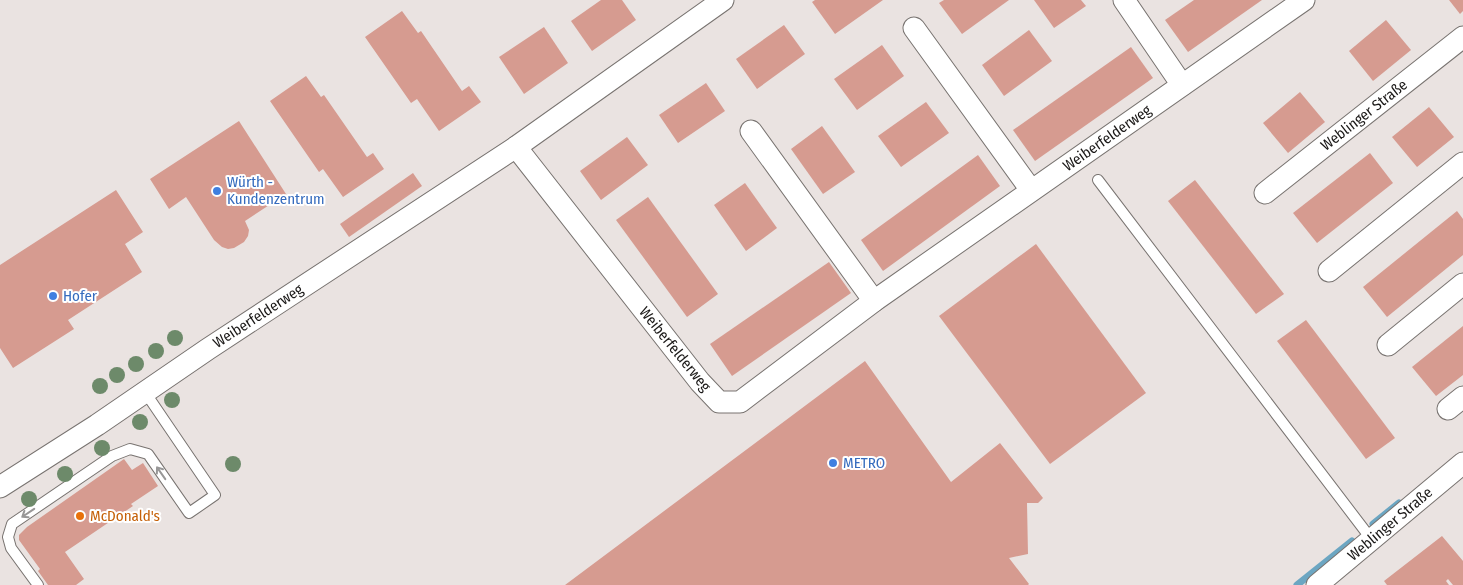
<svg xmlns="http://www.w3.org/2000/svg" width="1463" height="585" viewBox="0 0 1463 585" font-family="'Fira Sans Condensed',sans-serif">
<rect width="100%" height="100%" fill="#eae3e1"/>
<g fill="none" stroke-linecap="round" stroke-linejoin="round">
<g stroke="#6ca6c2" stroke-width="7">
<path d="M1373 524 1399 503"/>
<path d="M1297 585 1352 541"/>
</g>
</g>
<g fill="#d69b90">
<path d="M601 0H622L636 20 592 51 571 21Z"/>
<path d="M815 0H883L835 34 812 2Z"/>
<path d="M944 0H1009L962 34 939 3Z"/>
<path d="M1034 0H1081L1086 6 1054 28Z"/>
<path d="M1194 0H1262L1188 52 1165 20Z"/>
<path d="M1449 0H1463V11L1460 14Z"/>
<path d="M402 11 418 33 421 31 462 91 469 86 481 102 439 131 417 99 411 103 365 37Z"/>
<path d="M1386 20 1411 50 1373 81 1349 51Z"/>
<path d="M784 25 805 54 757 89 736 59Z"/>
<path d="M544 27 568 63 524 94 499 57Z"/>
<path d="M1029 30 1052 61 1004 96 982 65Z"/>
<path d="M882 45 904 76 857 110 834 79Z"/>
<path d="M1131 47 1153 78 1035 161 1013 130Z"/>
<path d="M306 76 321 97 324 95 367 157 373 153 384 169 343 197 323 169 319 172 270 101Z"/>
<path d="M706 83 725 111 678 143 659 115Z"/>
<path d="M1300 92 1325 122 1288 153 1263 123Z"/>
<path d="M926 102 949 133 901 167 878 136Z"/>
<path d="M1429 107 1454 137 1417 167 1392 137Z"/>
<path d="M239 121 286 194 245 221 249 230 248 236 244 242 234 248 228 249 222 247 214 240 186 197 169 209 150 179Z"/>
<path d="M822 126 855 172 823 194 791 149Z"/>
<path d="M627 137 648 165 601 200 580 171Z"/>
<path d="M1370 153 1393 183 1317 243 1293 213Z"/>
<path d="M978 155 1000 186 883 271 861 240Z"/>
<path d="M413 173 422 186 349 237 340 224Z"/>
<path d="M1195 180 1284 294 1256 314 1168 201Z"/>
<path d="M745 183 777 228 746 251 714 205Z"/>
<path d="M116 190 143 232 125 244 142 272 68 320 74 329 13 368 0 348V265Z"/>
<path d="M648 197 718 294 687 317 616 220Z"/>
<path d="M1457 211 1463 219V255L1387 317 1363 287Z"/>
<path d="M1036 244 1146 393 1050 464 939 316Z"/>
<path d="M829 262 851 293 732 376 710 344Z"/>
<path d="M1306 320 1395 438 1366 459 1277 341Z"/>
<path d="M1463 326V375L1436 396 1412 367Z"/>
<path d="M865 361 951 482 1000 443 1043 498 1038 503H1027L1028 554 1009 558 1029 584 1028 585H565Z"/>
<path d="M124 459 132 470 143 463 158 486 131 504 133 506 65 552 84 579 76 585H48L38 571 40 569 19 540V535L27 527Z"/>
<path d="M1442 536 1463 561V585H1453L1448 579 1446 581 1449 585H1387L1384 581Z"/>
</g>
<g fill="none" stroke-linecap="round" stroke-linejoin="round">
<g stroke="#787370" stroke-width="12">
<g id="lane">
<path d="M1098 180 1372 540"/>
<path d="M38 585 11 548 8 537 12 524 112 456 130 449 148 454 189 513 215 495 145 392"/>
</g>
</g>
<g stroke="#787370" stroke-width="23">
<g id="street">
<path d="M1124 0 1182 85"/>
<path d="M914 28 1031 190"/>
<path d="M751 131 874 301"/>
<path d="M516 147 700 382 719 402H740L874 301 1304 0"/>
<path d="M1265 193 1463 37"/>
<path d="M1329 271 1463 163"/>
<path d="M1388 345 1463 284"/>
<path d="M1448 409 1463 397"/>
<path d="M0 487 97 425 208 349 516 147 723 0"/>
<path d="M1317 585 1463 463"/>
</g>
</g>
<use href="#lane" stroke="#fff" stroke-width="10"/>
<use href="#street" stroke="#fff" stroke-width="21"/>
</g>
<g fill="#6d8a6a">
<circle cx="175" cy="338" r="8"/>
<circle cx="156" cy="351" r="8"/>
<circle cx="136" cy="364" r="8"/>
<circle cx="117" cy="375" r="8"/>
<circle cx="100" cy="386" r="8"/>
<circle cx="172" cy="400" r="8"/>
<circle cx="140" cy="422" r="8"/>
<circle cx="102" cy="448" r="8"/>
<circle cx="233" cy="464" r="8"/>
<circle cx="65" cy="474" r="8"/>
<circle cx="29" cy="499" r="8"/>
</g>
<defs><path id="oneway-shaft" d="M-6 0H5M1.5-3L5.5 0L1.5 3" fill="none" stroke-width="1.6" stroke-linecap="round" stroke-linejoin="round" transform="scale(1.25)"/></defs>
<g stroke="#989797">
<use href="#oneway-shaft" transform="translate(161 473) rotate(-125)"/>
<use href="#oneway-shaft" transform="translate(28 513) rotate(146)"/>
</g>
<g fill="#3f7fe0" stroke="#fff" stroke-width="2">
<circle cx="217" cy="191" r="5"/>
<circle cx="53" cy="296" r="5"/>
<circle cx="833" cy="463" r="5"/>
</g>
<circle fill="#e8710a" stroke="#fff" stroke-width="2" cx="80" cy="516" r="5"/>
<g text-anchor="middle" stroke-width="4" stroke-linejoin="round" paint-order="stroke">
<g font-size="15" fill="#1a1817" stroke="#fff">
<text transform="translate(1364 115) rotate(-38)" y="5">Weblinger Straße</text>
<text transform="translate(1107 138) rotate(-35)" y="5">Weiberfelderweg</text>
<text transform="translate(258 316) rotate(-33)" y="5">Weiberfelderweg</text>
<text transform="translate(675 349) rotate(51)" y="5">Weiberfelderweg</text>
<text transform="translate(1390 524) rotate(-40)" y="5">Weblinger Straße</text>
</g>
<g font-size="15" fill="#366cbe" stroke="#fff" text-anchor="start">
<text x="227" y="187">Würth -<tspan x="227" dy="17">Kundenzentrum</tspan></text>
<text x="63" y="301">Hofer</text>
<text x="843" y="468">METRO</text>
</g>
<g font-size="15" fill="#c56008" stroke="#fff" text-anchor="start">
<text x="90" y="521">McDonald's</text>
</g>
</g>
</svg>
